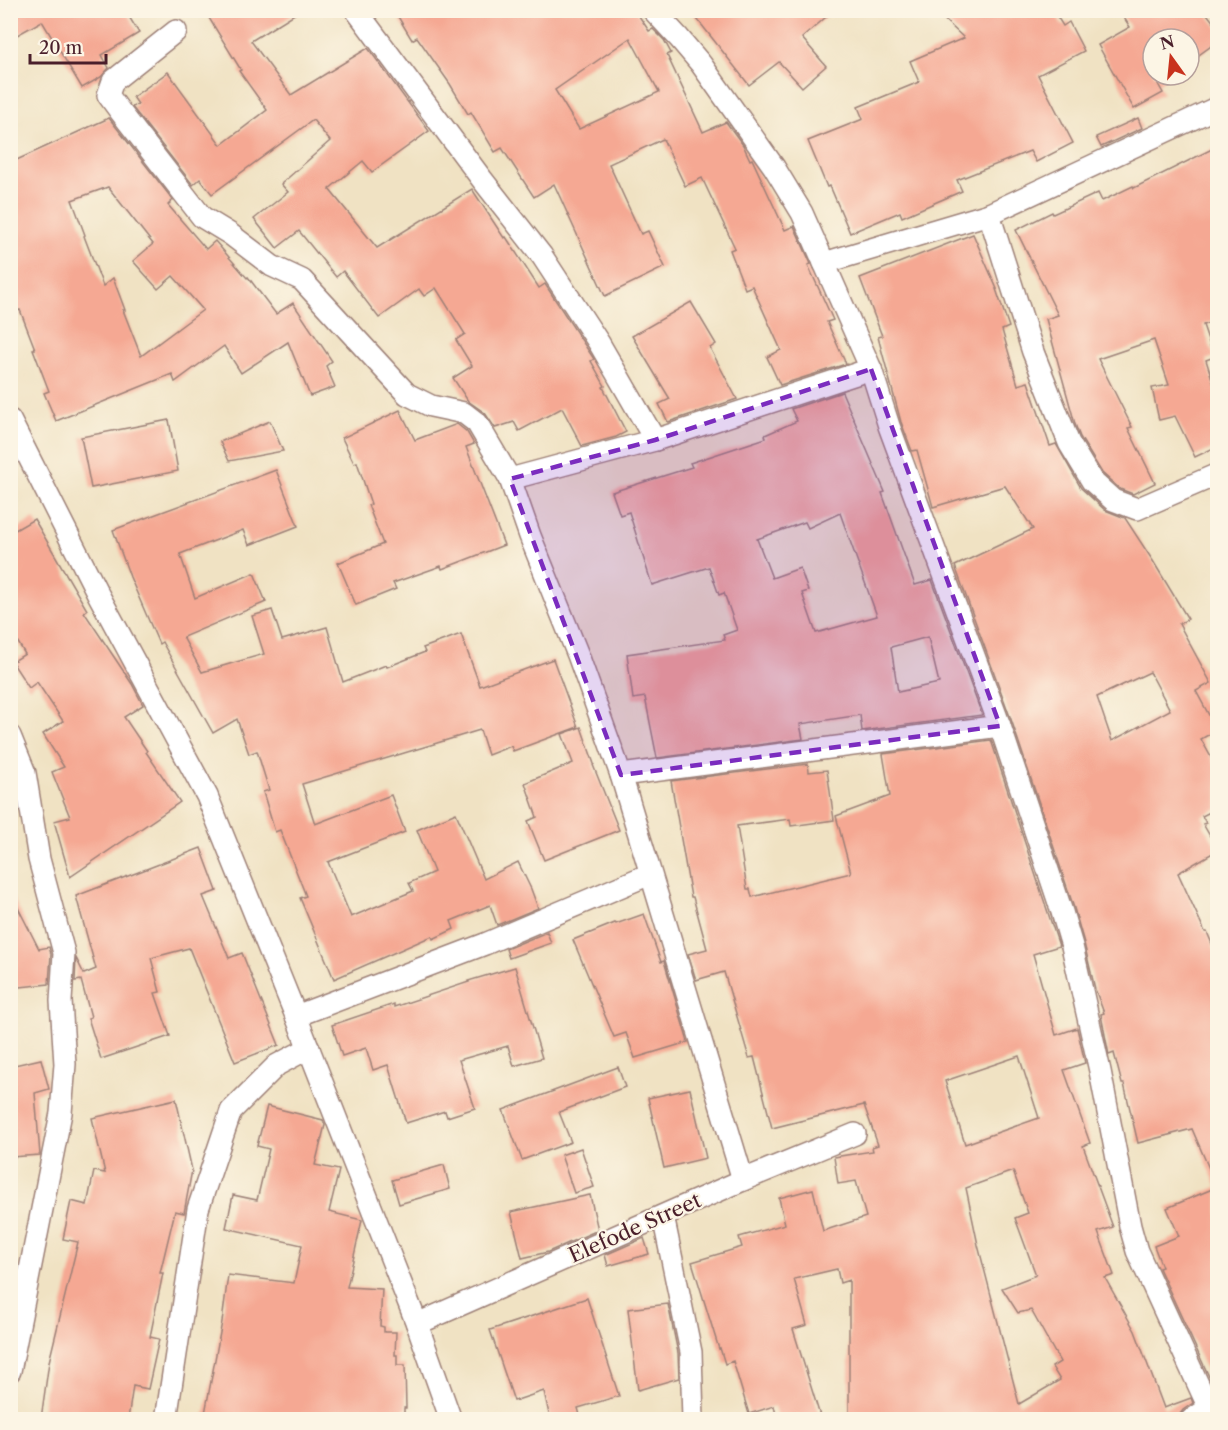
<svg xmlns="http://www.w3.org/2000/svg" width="1228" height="1430" viewBox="0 0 1228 1430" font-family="'Libre Caslon Text',serif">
<rect width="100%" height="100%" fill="#fcf5e5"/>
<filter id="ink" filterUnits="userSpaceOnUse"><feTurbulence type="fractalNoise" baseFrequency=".0167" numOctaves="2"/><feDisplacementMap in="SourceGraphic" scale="12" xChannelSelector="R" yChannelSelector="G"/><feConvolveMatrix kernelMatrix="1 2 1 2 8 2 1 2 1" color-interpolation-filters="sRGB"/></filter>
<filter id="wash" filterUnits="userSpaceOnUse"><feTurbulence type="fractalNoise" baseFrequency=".008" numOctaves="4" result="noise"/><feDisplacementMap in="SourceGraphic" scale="24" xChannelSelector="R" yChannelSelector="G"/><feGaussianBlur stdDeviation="1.35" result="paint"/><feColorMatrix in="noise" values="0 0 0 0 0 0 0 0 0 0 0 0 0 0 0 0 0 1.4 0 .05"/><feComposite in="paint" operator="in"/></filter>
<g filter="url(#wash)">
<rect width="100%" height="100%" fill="#f0e2c3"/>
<g id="blocks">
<g fill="#f5a893" fill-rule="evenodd">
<path d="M10 10H125L139 33 102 55 109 68 101 77 82 88 42 21 10 39Z"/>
<path d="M221 10H301L251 41 291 95 368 48 429 131 372 172 363 161 329 189 377 248 472 189 504 238 506 237 539 288 545 284 588 350 594 359 591 361 605 386 603 387 626 432 616 437 582 446 562 408 519 431 514 422 495 428 485 413 468 401 453 378 472 366 456 340 465 334 436 288 424 296 419 289 379 318 343 271 336 277 299 231 277 248 254 219 288 192 281 184 330 141 313 120 212 194 200 179 193 185 132 107 138 104 133 97 168 72 221 145 267 110 239 71 241 70 209 18Z"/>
<path d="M394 10H635L649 31 653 29 664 40 671 53 667 55 703 132 726 122 743 145 750 160 752 159 785 230 794 226 811 264 808 265 833 320 827 322 846 364 780 385 767 357 781 350 752 286 745 289 730 250 735 248 702 178 685 186 663 139 609 164 641 234 648 231 665 267 605 296 554 184 534 197 502 148 495 152 471 112 468 114 450 84 417 37 412 40ZM630 38 659 92 579 129 555 90Z"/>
<path d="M690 10H834L802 38 826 66 802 87 779 62 749 85Z"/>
<path d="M934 10H1002L1010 18 1021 10H1053L1063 26 1069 22 1084 51 1038 75 1073 143 1036 162 1030 151 957 180 962 191 902 217 900 212 850 233 830 186 827 187 808 141 863 119 858 107 919 82 910 61 964 38Z"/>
<path d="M1119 10H1204L1218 28V41L1189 62V39H1153V75H1170L1158 84 1163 93 1134 109 1098 45 1130 27Z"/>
<path d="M109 118 173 200 168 205 206 249 215 241 247 278 248 277 276 314 293 303 332 361 326 366 335 387 310 396 288 342 241 373 224 346 175 382 172 374 56 421 44 393 49 391 33 349H35L20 310 16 311 10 298V163ZM108 187 153 244 133 261 158 289 173 276 203 310 141 356 123 310H125L113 278 103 286 84 236 85 235 72 200Z"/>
<path d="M1138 118 1142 128 1101 147 1096 137Z"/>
<path d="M1218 146V320L1203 325 1214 357 1206 360 1218 398V446L1195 457 1175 416 1159 420 1152 388 1169 385 1154 340 1098 359 1132 427 1128 428 1155 483 1133 494 1120 489 1102 473 1080 437 1075 424 1046 319 1058 315 1016 230 1052 212 1053 214 1098 193 1102 201 1133 186 1134 188Z"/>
<path d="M973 234 997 289H996L1009 327 1002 330 1018 385 1028 382 1050 446 1056 444 1081 488 1105 510 1125 518 1153 561 1188 619 1179 624 1211 683 1196 691 1217 730 1201 739 1218 770V808L1202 816 1206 823 1203 824 1218 850 1178 873 1205 932H1207L1218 958V1396L1159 1268 1162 1267 1154 1246 1179 1236 1167 1208 1217 1187 1192 1129 1138 1143 1124 1084H1122L1114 1053 1109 1055 1102 1020 1101 1014 1104 1013 1095 989 1084 943 1074 908 1012 722 955 566 1033 529 1005 486 933 507 917 450 912 451 901 422 878 337 882 336 860 278ZM1150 672 1170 710 1112 741 1097 697Z"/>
<path d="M691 302 716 344 710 348 737 399 668 422 659 404 670 399 632 336Z"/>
<path d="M842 392 885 492 882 493 915 585 932 580 982 715 862 731 860 715 800 724 803 739 657 758 645 697 633 699 627 654 725 640 723 635 737 630 724 593 719 595 709 567 652 585 629 512 620 515 612 492 692 467 690 463 766 438 765 435 797 421 791 409ZM840 513 877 616 816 633 802 593 808 591 800 568 772 578 757 539 805 522 808 528ZM928 637 939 683 898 692 891 647Z"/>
<path d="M400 410 415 440 457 424 467 432 474 444 466 447 504 545 442 569 441 566 393 583 396 589 356 605 338 563 383 544 368 505 371 504 357 462 354 463 342 438Z"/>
<path d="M169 420 178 471 91 488 81 437Z"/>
<path d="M270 421 283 451 229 461 220 442Z"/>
<path d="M276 470 298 526 249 545 243 530 180 554 195 598 254 573 266 602 183 637 202 672 264 654 252 616 272 610 282 640 327 627 343 682 386 665 387 667 425 652 423 648 461 634 480 686 553 659 578 727 513 751 511 746 488 755 480 730 302 784 315 824 391 795 405 832 328 862 351 917 413 891 409 883 434 872 417 830 456 813 484 879 518 862 531 889 538 908 497 925 490 905 451 921 454 929 433 939 432 936 334 979 300 898 306 896 280 830 275 832 263 792 269 790 257 751 249 754 237 719 213 733 162 642 159 644 130 577 113 530Z"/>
<path d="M34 519 87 610 84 612 132 684 143 705 124 717 147 751 146 752 180 802 70 877 54 821 70 817 52 772 64 767 43 734 63 721 37 682 29 688 12 662 25 654 10 629V533Z"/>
<path d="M581 727 594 764 593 765 619 830 544 860 528 821 537 817 525 783 573 763 562 734Z"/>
<path d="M991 740 1059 946 1033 954 1056 1035 1077 1028 1085 1063 1064 1070 1090 1143 1083 1146 1113 1227 1098 1232 1114 1275 1105 1278 1135 1331 1164 1408 1191 1398 1193 1403 1183 1410 1180 1414 1178 1419H849V1280L840 1283 837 1269 794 1279 807 1325 793 1329 821 1419H777L774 1406 749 1414 733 1361 725 1364 720 1348 719 1349 692 1262 742 1247 739 1237 785 1224 779 1198 813 1189 823 1231 866 1217 856 1181 838 1184 834 1157 873 1151 872 1147 878 1145 864 1105 772 1128 754 1057 749 1058 724 972 696 980 688 954 707 949 693 897H691L671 781 808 764 809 772 827 770 834 820 791 826 790 819 737 826 747 889H750L752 897 851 873 836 816 890 796 883 754ZM1019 1056 1039 1118 965 1144 945 1081ZM1013 1171 1028 1213 1015 1218 1036 1275 1002 1288 1018 1313 1031 1310 1060 1362 1052 1367 1060 1380 1019 1404 978 1245 966 1188Z"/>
<path d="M201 848 217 891 203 896 229 958 242 953 279 1045 235 1062 189 948 151 958 160 992 155 993 170 1036 101 1059 88 1018 91 1017 81 980 75 981 76 958 84 974 96 969 76 896Z"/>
<path d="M10 892 39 949 49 947 51 954 49 984 10 988Z"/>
<path d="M644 914 661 962 664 961 688 1042 635 1058 626 1033 614 1037 573 940 615 923 616 924Z"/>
<path d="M547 932 551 943 509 958 506 949Z"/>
<path d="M515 967 542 1058 514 1066 508 1046 459 1060 475 1108 447 1117 445 1111 406 1123 388 1065 373 1070 366 1048 342 1056 332 1025 394 1004V1007L469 982 468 981Z"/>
<path d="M41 1059 49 1089 35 1093 40 1155 10 1157V1066Z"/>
<path d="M618 1067 625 1087 559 1112 571 1142 522 1160 503 1110Z"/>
<path d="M690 1089 706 1158 664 1168 648 1098Z"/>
<path d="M176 1099 192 1170 184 1213 175 1211 160 1273H163L150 1337 159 1339 148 1389 133 1386 128 1419H41L49 1362 78 1242 63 1239 71 1201 87 1205 94 1171 105 1173 92 1118Z"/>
<path d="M267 1106 323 1120 325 1125 315 1165 339 1170 329 1212 362 1220 347 1287 382 1289 380 1326 384 1327V1332H396L395 1355H397V1365H405L406 1408H404V1418H342V1419H204L222 1322 228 1275 294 1283 302 1245 226 1228 233 1195 257 1200 269 1149 257 1146Z"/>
<path d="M581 1148 594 1187 574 1193 561 1155Z"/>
<path d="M444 1165 450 1189 399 1204 392 1180Z"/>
<path d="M590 1195 598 1230 548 1252 522 1258 511 1212Z"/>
<path d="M644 1238 649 1254 608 1266 605 1255Z"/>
<path d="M587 1298 619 1396 578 1408 581 1419H550L544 1391 514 1401 490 1330Z"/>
<path d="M668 1304 678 1353 679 1378 638 1390 628 1309Z"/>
</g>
</g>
</g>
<g filter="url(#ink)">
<use href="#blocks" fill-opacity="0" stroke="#9d8077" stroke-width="1.5"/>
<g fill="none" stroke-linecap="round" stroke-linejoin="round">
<g stroke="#9d8077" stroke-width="24">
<g id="street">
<path d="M356 10 481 178 542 256 599 343 655 440"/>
<path d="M653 10 679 38 701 64 774 167 802 213 871 369 889 426 1000 726 1062 912 1072 946 1100 1071 1130 1226 1137 1251 1209 1408 1191 1420"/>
<path d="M176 31 113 81 108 95 119 110 202 217 230 234 272 266 302 280 407 394 431 406 464 413 477 423 510 479 530 536 578 655 621 775 743 1180"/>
<path d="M989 214 1033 352 1069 443 1092 481 1113 500 1137 509 1218 474"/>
<path d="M824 263 989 214 1218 107"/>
<path d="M10 420 98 594 207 796 296 1016 417 1324 451 1420"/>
<path d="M510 479 655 440 871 369"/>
<path d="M10 736 25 773 39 859 64 953 61 1001 65 1064 61 1113 10 1371"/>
<path d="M621 775 1000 726"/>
<path d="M296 1016 485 944 650 874"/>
<path d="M663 1216 691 1352 693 1420"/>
<path d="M417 1324 743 1180 855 1134"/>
<path d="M166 1420 198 1209 231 1111 277 1065 309 1048"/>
</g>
</g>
<use href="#street" stroke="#fff" stroke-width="21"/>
</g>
</g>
<path fill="#7b2cbf" fill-opacity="0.2" stroke="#7b2cbf" stroke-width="4.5" stroke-dasharray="12 8" stroke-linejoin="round" d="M871 369 1000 726 621 775 510 479 655 440Z"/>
<g text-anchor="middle" stroke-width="4.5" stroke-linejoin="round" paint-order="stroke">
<g font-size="21" fill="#4a1f2b" stroke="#fcf5e5">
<text transform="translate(635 1228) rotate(-24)" y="7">Elefode Street</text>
</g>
</g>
<rect width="1228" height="1430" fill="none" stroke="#fcf5e5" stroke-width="36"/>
<g transform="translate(1171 57) rotate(345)"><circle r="28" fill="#fcf5e5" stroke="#b59f9b" stroke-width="1.5"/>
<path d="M0-4.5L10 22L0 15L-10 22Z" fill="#c8321e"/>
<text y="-9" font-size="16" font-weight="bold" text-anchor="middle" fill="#4a1f2b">N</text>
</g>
<path d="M30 54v9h76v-9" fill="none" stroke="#4a1f2b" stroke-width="3"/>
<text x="39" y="54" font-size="18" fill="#4a1f2b" stroke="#fcf5e5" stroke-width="4.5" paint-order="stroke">20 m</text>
</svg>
